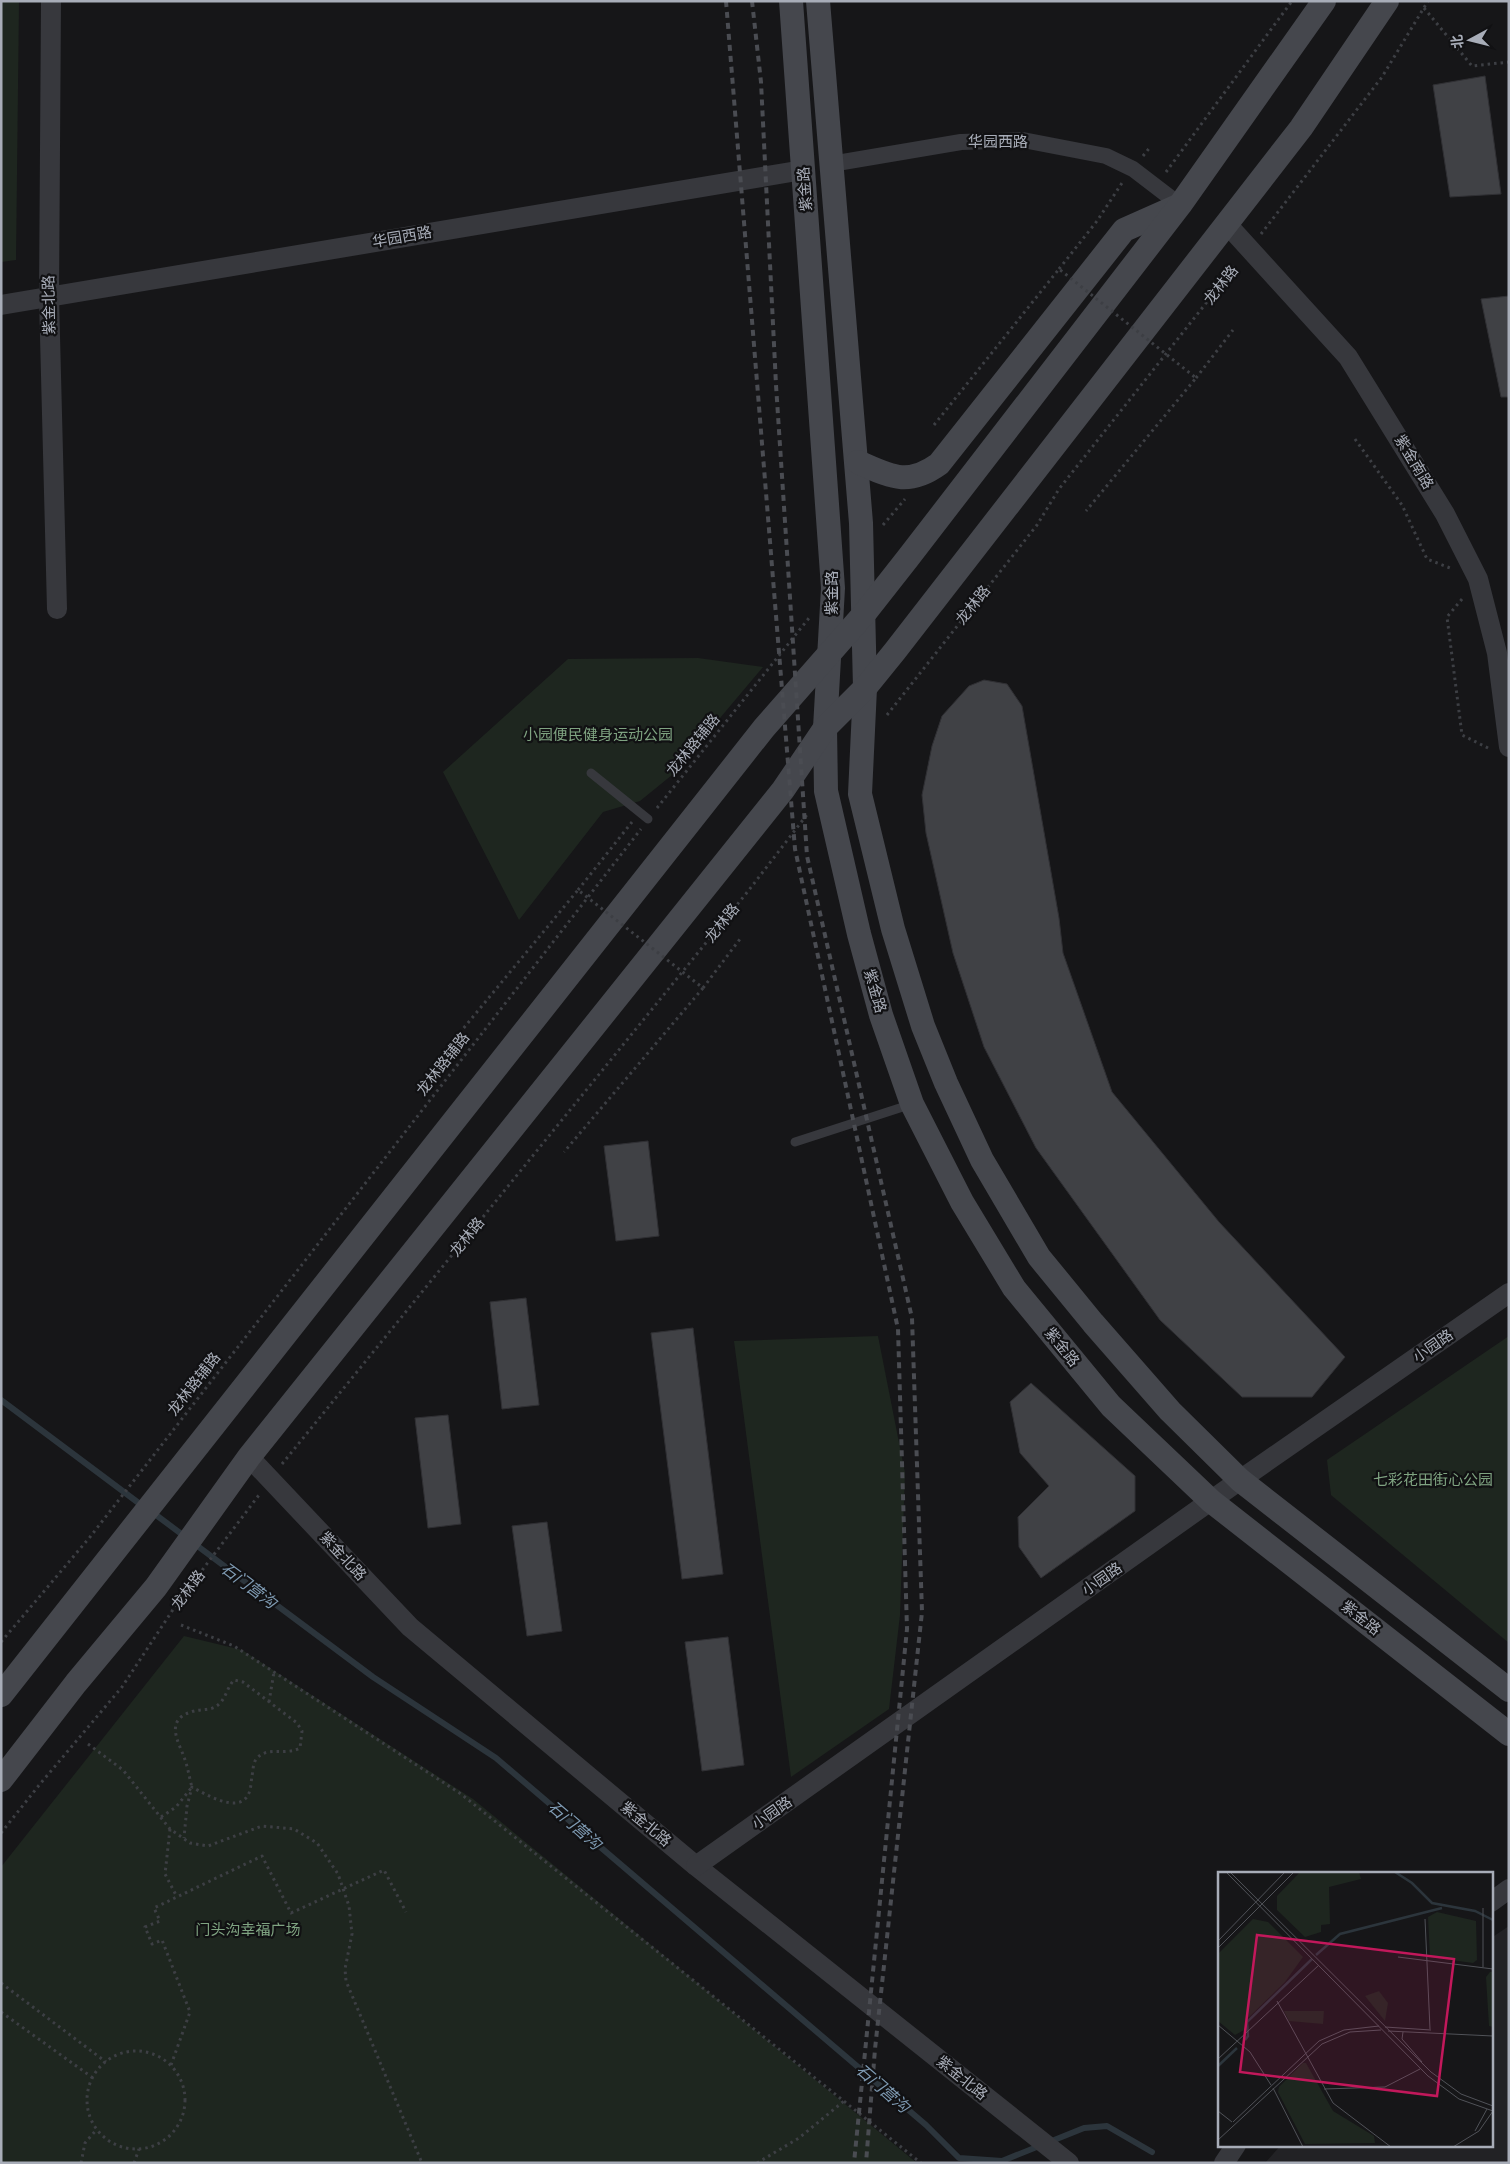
<svg xmlns="http://www.w3.org/2000/svg" width="1510" height="2164" viewBox="0 0 1510 2164" font-family="Barlow,'Noto Sans SC',sans-serif">
<rect width="100%" height="100%" fill="#161618"/>
<path fill="#222225" d="M1509 1926V2163H1265L1281 2145H1491V1938Z"/>
<g fill="#1e261f">
<path d="M1 1H19L16 260 1 262Z"/>
<path d="M698 658 763 667 672 775 640 801 603 812 519 920 443 772 568 659Z"/>
<path d="M878 1336 905 1473 900 1615 889 1709 791 1777 734 1341Z"/>
<path d="M1509 1336V1643L1331 1495 1327 1460Z"/>
<path d="M184 1636 242 1650 473 1799 917 2163H1V1867Z"/>
</g>
<g fill="none" stroke-linecap="round" stroke-linejoin="round">
<g stroke="#2c353c" stroke-width="6">
<path d="M1 1400 144 1507"/>
<path d="M152 1512 373 1677 496 1758 926 2125 959 2158 1002 2161 1084 2128 1107 2126 1152 2152"/>
</g>
</g>
<g fill="#404145" stroke="#303034">
<path d="M1485 76 1501 194 1450 197 1433 85Z"/>
<path d="M1509 296V397H1501L1481 299Z"/>
<path d="M984 680 1007 684 1022 706 1059 918 1063 953 1112 1092 1219 1222 1345 1357 1312 1397H1242L1160 1320 1036 1148 984 1047 953 953 926 833 922 795 932 746 942 716 969 686Z"/>
<path d="M648 1141 659 1236 616 1241 604 1146Z"/>
<path d="M526 1298 539 1405 502 1409 490 1302Z"/>
<path d="M693 1328 723 1574 682 1579 651 1333Z"/>
<path d="M1031 1383 1135 1476V1511L1041 1578 1019 1547 1018 1517 1049 1486 1020 1453 1010 1402Z"/>
<path d="M448 1415 461 1524 428 1528 415 1418Z"/>
<path d="M547 1522 562 1631 527 1636 512 1526Z"/>
<path d="M728 1637 744 1765 702 1771 685 1642Z"/>
</g>
<g fill="none" stroke-linecap="round" stroke-linejoin="round">
<g stroke="#3d3f44" stroke-width="3" stroke-dasharray="2.5 4" stroke-linecap="butt">
<path d="M1424 8 1472 66 1509 62"/>
<path d="M1143 156 1151 146"/>
<path d="M1166 172 1292 1"/>
<path d="M1261 234 1382 77 1428 1"/>
<path d="M1059 269 1097 221 1122 183"/>
<path d="M1196 378 1233 330"/>
<path d="M1355 439 1402 505 1427 559 1450 568"/>
<path d="M883 525 905 499"/>
<path d="M1462 599 1447 617 1462 735 1490 749"/>
<path d="M887 715 1037 525 1059 489 1237 264"/>
<path d="M657 808 809 618"/>
<path d="M578 890 632 822"/>
<path d="M703 988 740 939"/>
<path d="M282 1464 749 890 809 812"/>
<path d="M181 1625 234 1646 461 1794 921 2163"/>
<path d="M1 1642 90 1537 641 829"/>
<path d="M269 1702 274 1672"/>
<path d="M88 1744 123 1770 170 1829 190 1843 208 1846 262 1826 294 1829 317 1843 338 1874 349 1906 352 1934 345 1969 346 1981 422 2163"/>
<path d="M161 1817 176 1807 192 1787C189 1777 188 1767 184 1757 178 1741 165 1720 191 1712 201 1708 212 1712 220 1703 226 1697 228 1686 234 1680L243 1682 297 1723 302 1731 300 1748C285 1756 268 1746 257 1758 253 1762 253 1771 252 1776 251 1782 251 1790 248 1795 238 1814 205 1794 192 1787L187 1806 184 1838"/>
<path d="M170 1829 165 1874 177 1897"/>
<path d="M1 1833 40 1784 122 1687 178 1602 259 1495"/>
<path d="M1 1983 106 2062"/>
<path d="M1 2012 93 2078"/>
<circle cx="136" cy="2100" r="49"/>
<path d="M171 2065 190 2012 162 1940 152 1944 145 1927 160 1921 154 1908 262 1856 291 1913 384 1870 406 1912"/>
<path d="M81 2163 85 2143 97 2129"/>
<path d="M134 2163 139 2149"/>
<path d="M757 2163 799 2138 844 2101"/>
</g>
<g stroke="#37383d" stroke-width="9">
<path d="M591 773 648 819"/>
<path d="M795 1142 912 1104"/>
</g>
<path stroke="#37383d" stroke-width="16" d="M831 164 961 142 1023 140 1106 156 1133 169 1180 205"/>
<g stroke="#37383d" stroke-width="20">
<path d="M51 1 49 297 57 609"/>
<path d="M1226 223 1348 357 1445 514 1478 579 1497 653 1509 747"/>
<path d="M1 305 803 170"/>
<path d="M249 1457 410 1627 696 1866 1069 2163"/>
<path d="M696 1866 1240 1480 1509 1293"/>
<path d="M1491 1902 1509 1889"/>
<path d="M1224 2163 1236 2145"/>
</g>
<g stroke="#45474d" stroke-width="24">
<path d="M791 1 833 588 825 728 826 791 859 934 881 1015 912 1104 962 1202 1014 1288 1111 1406 1211 1501 1509 1734"/>
<path d="M818 1 861 523 865 688 860 794 893 929 923 1026 946 1083 982 1160 1039 1257 1093 1323 1170 1411 1240 1480 1509 1690"/>
<path d="M858 462C890 476 907 487 939 464L1124 230 1178 206"/>
<path d="M1 1695 764 728 864 614 908 558 1180 205 1324 1"/>
<path d="M1 1780 76 1683 156 1587 249 1457 783 790 825 728 865 688 895 651 1301 128 1387 1"/>
</g>
<g stroke="#4a4c52" stroke-width="4" stroke-dasharray="6 5" stroke-linecap="butt">
<path d="M726 1 795 849 898 1329 907 1629 854 2163"/>
<path d="M752 1 761 82 776 385 807 856 912 1318 922 1612 875 2049 866 2163"/>
</g>
<g stroke="#3d3f44" stroke-width="3" stroke-dasharray="2.5 4" stroke-linecap="butt">
<path d="M934 425 1059 269 1196 378 1086 511"/>
<path d="M443 1053 578 890 703 988 564 1152"/>
</g>
</g>
<g text-anchor="middle" stroke-width="4.5" stroke-linejoin="round" paint-order="stroke">
<g font-size="15" fill="#a8adb8" stroke="#111113">
<text x="998" y="147">华园西路</text>
<text transform="translate(805 189) rotate(-94)" y="5">紫金路</text>
<text transform="translate(402 237) rotate(-10)" y="5">华园西路</text>
<text transform="translate(1221 285) rotate(-52)" y="5">龙林路</text>
<text transform="translate(49 305) rotate(-91)" y="5">紫金北路</text>
<text transform="translate(1414 462) rotate(59)" y="5">紫金南路</text>
<text transform="translate(832 593) rotate(-90)" y="5">紫金路</text>
<text transform="translate(973 605) rotate(-51)" y="5">龙林路</text>
<text transform="translate(693 745) rotate(-51)" y="5">龙林路辅路</text>
<text transform="translate(722 923) rotate(-51)" y="5">龙林路</text>
<text transform="translate(875 991) rotate(74)" y="5">紫金路</text>
<text transform="translate(443 1064) rotate(-52)" y="5">龙林路辅路</text>
<text transform="translate(467 1237) rotate(-51)" y="5">龙林路</text>
<text transform="translate(1433 1346) rotate(-35)" y="5">小园路</text>
<text transform="translate(1062 1347) rotate(51)" y="5">紫金路</text>
<text transform="translate(194 1384) rotate(-52)" y="5">龙林路辅路</text>
<text transform="translate(343 1556) rotate(47)" y="5">紫金北路</text>
<text transform="translate(1102 1579) rotate(-35)" y="5">小园路</text>
<text transform="translate(188 1590) rotate(-53)" y="5">龙林路</text>
<text transform="translate(1361 1618) rotate(38)" y="5">紫金路</text>
<text transform="translate(772 1813) rotate(-35)" y="5">小园路</text>
<text transform="translate(646 1824) rotate(40)" y="5">紫金北路</text>
<text transform="translate(962 2078) rotate(39)" y="5">紫金北路</text>
</g>
<g font-size="15" fill="#7fa381" stroke="#111113">
<text x="598" y="740">小园便民健身运动公园</text>
<text x="1433" y="1485">七彩花田街心公园</text>
<text x="248" y="1935">门头沟幸福广场</text>
</g>
<g font-size="16" font-style="italic" fill="#7f9bb3" stroke="#111113">
<text transform="translate(249 1585) rotate(37)" y="6">石门营沟</text>
<text transform="translate(575 1825) rotate(41)" y="6">石门营沟</text>
<text transform="translate(883 2088) rotate(41)" y="6">石门营沟</text>
</g>
</g>
<g transform="translate(1218 1872)">
<rect width="275" height="275" fill="#161618"/>
<path d="M82 0H141L143 7 111 15 112 52 103 53V60L87 65 59 38V24ZM219 40 258 49 259 88 255 91 212 85 210 45ZM35 47 50 50 85 85 67 110 27 149 26 158 17 163 0 149V82ZM272 100H275V155L271 154 268 105ZM161 119 170 131 167 149 147 124ZM66 139H106L105 152 71 149ZM85 191H88L115 239 156 264 157 271 87 272 60 220 61 215Z" fill="#1e261f"/>
<path fill="none" stroke="#2c353c" stroke-width="2.5" d="M177 0 194 11 214 31 257 39 275 48M98 83 122 62 224 36M27 168 30 164 29 150 94 87M0 194 19 176"/>
<path fill="none" stroke="#505258" stroke-width="1" d="M8 0 210 204 241 227 275 239 261 259 235 275M12 0 213 200 243 222 275 234M265 36V95M207 47 212 157M0 69 67 0M0 76 76 0M180 85 275 97M59 129 115 231 173 275M0 153 32 180 53 213M167 155 213 158M170 159 275 164M185 160 184 167 204 190M0 187 101 93M55 216 85 275M106 217 167 215 202 197M0 239 14 250M15 250 101 169 126 158 161 154M257 259 269 237M0 268 104 172 132 160 163 158M114 275H180"/>
<path fill="#c2185b" fill-opacity="0.15" stroke="#c2185b" stroke-width="2.5" d="M39 63 236 87 219 224 22 200Z"/>
<rect width="275" height="275" fill="none" stroke="#a8adb8" stroke-width="2.5"/>
</g>
<rect width="1510" height="2164" fill="none" stroke="#a8adb8" stroke-width="5"/>
<g transform="translate(1470 40) rotate(263)" stroke="#111113" stroke-width="4" paint-order="stroke">
<path d="M0-4L9 19L0 12L-9 19Z" fill="#a8adb8"/>
<text y="-8" font-size="14" font-weight="bold" text-anchor="middle" fill="#a8adb8">北</text>
</g>
</svg>
